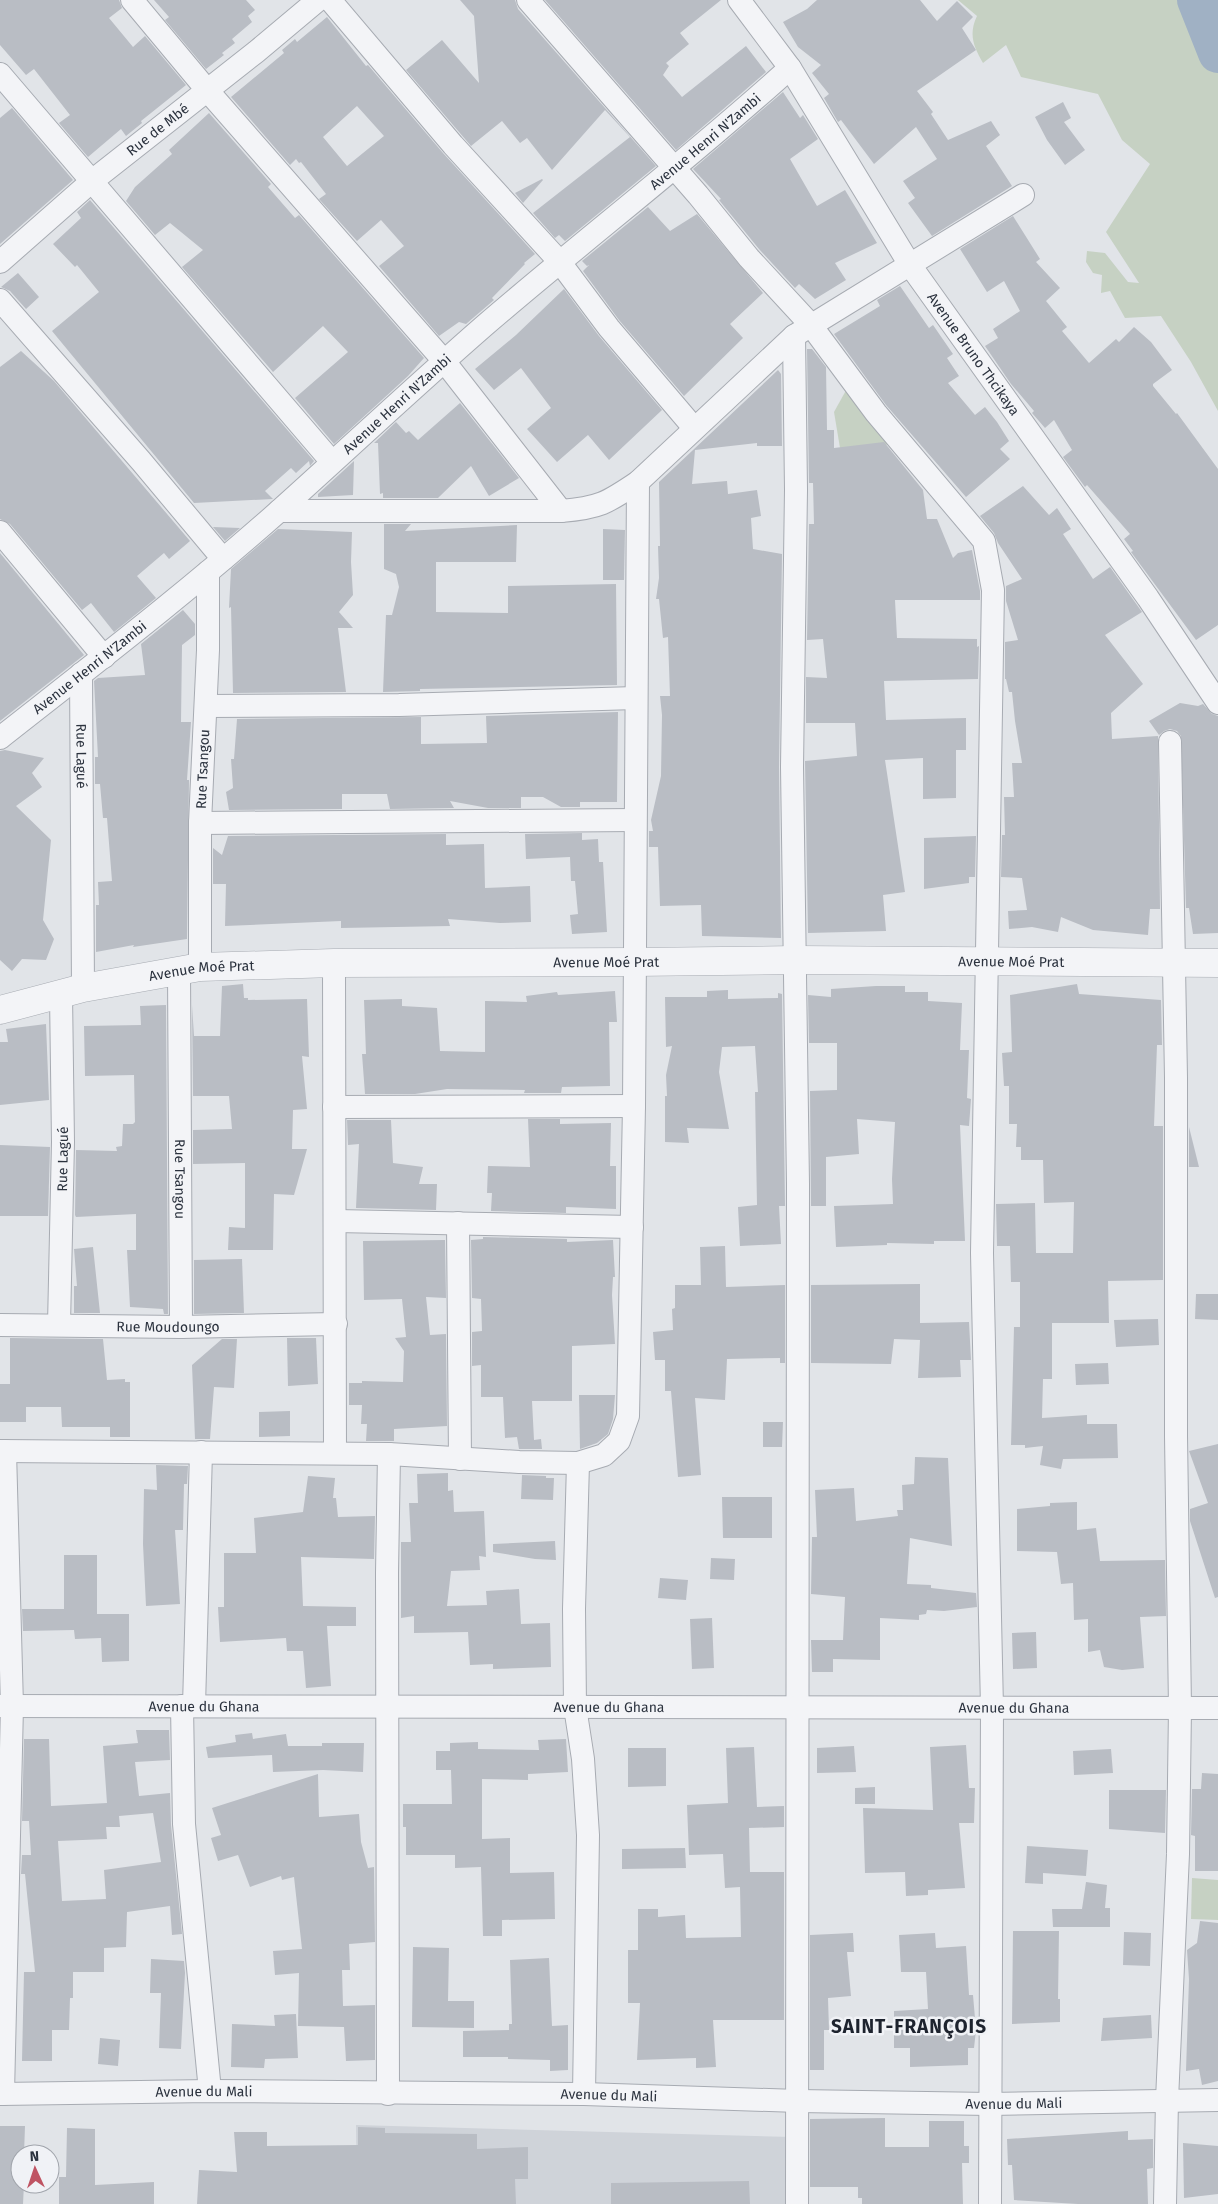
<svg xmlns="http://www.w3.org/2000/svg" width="1218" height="2204" viewBox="0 0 1218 2204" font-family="'Fira Sans',sans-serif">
<rect width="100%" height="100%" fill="#e1e4e8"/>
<path fill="#cfd3d9" d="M356 2125 792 2137V2204H357Z"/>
<g fill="#c6d1c3">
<path d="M958 0H1218V411L1191 362 1161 316 1125 318 1110 291 1101 293 1102 275 1093 273 1086 262 1087 251 1105 253 1128 282 1139 283 1106 232 1150 164 1122 140 1098 94 1021 77 1006 45 983 63C974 47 968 35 977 16Z"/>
<path d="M849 385 890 444 841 454 834 412Z"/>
<path d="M1192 1878 1218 1880V1920L1191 1919Z"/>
</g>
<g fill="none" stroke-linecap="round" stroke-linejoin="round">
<path stroke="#a0b1c4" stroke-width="40" d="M1197 0 1218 53"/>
</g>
<g fill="#b9bdc4" fill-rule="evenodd">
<path d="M0 0H119L122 8 109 18 133 47 145 36 186 85 141 121 142 123 126 136 121 129 88 157 59 123 70 115 34 69 26 75 0 45Z"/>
<path d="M154 0H246L255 10 248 16 252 22 232 39 235 43 222 53 224 55 206 69 165 20 169 17Z"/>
<path d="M460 0H515L518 9 656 166 565 241 559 235 555 238 533 213 630 137 605 110 552 170 527 138 520 143 502 121 471 146 406 70 442 40 479 83 474 16Z"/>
<path d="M545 0H721L680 33 689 44 666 63 669 66 663 75 682 97 746 46 766 72 676 150Z"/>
<path d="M817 0H920L937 21 957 1 973 17 962 28 976 50 917 91 933 112 931 114 948 140 991 121 1000 135 986 146 1012 186 932 236 908 203 915 198 903 181 937 159 916 127 874 164 841 120 838 122 824 98 829 94 812 73 821 65 798 47 783 22 807 9Z"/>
<path d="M327 17 366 66 368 65 443 153 535 254 524 263 525 264 492 298 494 300 466 324 459 322 439 336 379 266 404 246 381 220 357 241 319 199 326 194 301 162 299 163 296 159 290 165 231 97 284 53 282 50 295 39 297 42ZM357 106 384 136 347 166 323 137Z"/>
<path d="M783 92 800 118 803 115 818 139 790 159 817 206 845 190 877 243 835 263 846 280 815 299 799 284 795 288 759 249 719 200 721 199 693 169Z"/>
<path d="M1063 102 1071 118 1064 122 1085 150 1065 165 1047 140 1035 117Z"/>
<path d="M12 108 73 180 0 244V118Z"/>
<path d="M209 113 271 184 268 187 295 218 299 215 424 358 408 376 334 444 295 398 348 352 323 326 273 372 182 267 203 250 170 223 155 235 126 201 135 187 172 154 169 150Z"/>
<path d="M542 179 543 180 523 203 515 193Z"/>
<path d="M90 200 314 461 310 466 309 461 296 473 291 468 265 491 273 499 194 503 52 331 99 292 77 265 75 267 53 244 81 218 77 212Z"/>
<path d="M648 207 670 231 697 214 763 293 730 324 743 338 684 396 619 320 583 271 589 265 587 266 582 261Z"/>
<path d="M1013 216 1040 259 1036 262 1060 288 1046 301 1067 327 1062 331 1089 363 1116 339 1119 342 1134 327 1151 342 1172 370 1153 384V386L1176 414 1177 413 1218 469V625L1196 640 1131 552 1133 551 1124 539 1130 534 1087 485 1085 487 1063 457 1072 450 1054 420 1045 428 1032 413 1034 411 1011 384 985 346 998 338 993 329 1020 311 1004 281 987 292 960 249Z"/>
<path d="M18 273 39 297 26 309 10 291 1 287Z"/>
<path d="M900 286 929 328 933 325 953 354 947 358 959 376 948 383 975 415 985 407 997 422 1009 441 1000 449 1010 459 966 497 886 405 834 334 880 306 877 300Z"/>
<path d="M564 289 599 336 662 410 609 460 588 435 557 462 527 429 551 408 521 368 494 390 475 369 516 335Z"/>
<path d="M807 349H812L826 367 827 430H834V448L884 442 923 490 927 519H937L953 558 958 553 972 550 980 591V600H895L897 638 977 639V647L979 646 978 679 884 681 886 720 966 718V750H956V798L923 799V758L885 760 905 892 883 895 886 931 808 933 805 761 857 756 855 723H806V677L827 678 823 639 807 640 809 524H814L813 483H809Z"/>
<path d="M21 351 54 381 190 541 169 559 164 553 137 576 156 598 114 632 91 603 82 610 10 524 0 519V367Z"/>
<path d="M778 370 781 374 782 446H757V443L695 450 692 484 727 481 728 494 757 490 761 516 751 518 753 549 782 554 779 767 781 938 702 936 701 905 660 906 658 847H649V831H653L651 820 661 776 662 715 660 696H670L668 637 663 638 659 599H656L659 578 658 546H660L659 482Z"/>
<path d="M460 403 519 478 489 496 471 466 438 498H383V493L380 494 378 443H374L396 422 406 433 409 431 418 440Z"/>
<path d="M354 461 353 495 318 497V494Z"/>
<path d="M1023 486 1049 515 1057 508 1071 529 1063 534 1093 579 1110 567 1142 612 1105 635 1143 684 1111 713 1112 739 1158 736 1160 909H1150L1148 935 1093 930 1061 917 1058 932 1032 927 1009 929 1008 911 1027 910 1022 878 1001 877 1002 835H1005L1004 797H1014L1012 763H1022L1015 721 1012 692H1009L1006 679H1005V642L1018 640 1006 601V586L1022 579 998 543 994 533 980 516Z"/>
<path d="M384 524H411L405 531 517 525 516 562H436V612L508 613V586L616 584 617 685 420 689V691L383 692 386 615H392L399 587 396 574 384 569Z"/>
<path d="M213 527 240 528 225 541Z"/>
<path d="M278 529 352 532 351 562 353 595 339 612 353 628H338L346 692 233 693 231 607 229 608 231 569Z"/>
<path d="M603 529 625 530 624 580H603Z"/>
<path d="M0 553 84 655 0 721Z"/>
<path d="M183 610 195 624V635L182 645 181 722H191L187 780H189L187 939 133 947 134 945 96 952V905H99L98 882 112 881 107 818H103L100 784H95V757H98L94 681 98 678 145 675 141 644Z"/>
<path d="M1180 703 1198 706 1203 704 1212 714 1218 716V933L1193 934 1189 908H1186L1181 736 1177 731 1170 729 1164 731 1159 735 1149 721Z"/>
<path d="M618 712 617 802H580V807H561L543 797H521V808H488L450 801 454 808 390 809 387 794H342V809L229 810 226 792 233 788 231 759H234L237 719 421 717V744L487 743 486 716Z"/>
<path d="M5 750 44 758 32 773 42 787 16 806 51 840 43 920 54 939 46 960 22 959 12 971 0 960V751Z"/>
<path d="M582 833V840L598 839 599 862H603L607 932 572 934 570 915 578 914 575 881H571L570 857 526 859 525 834Z"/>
<path d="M446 834V845L484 844 485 888 530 886 531 922 500 923 448 919 450 926 341 928V921L225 926 226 884H213V848L222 855 228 836Z"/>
<path d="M976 836 975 877H969V883L924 889V838Z"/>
<path d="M243 984 244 998H248V1000L307 999 309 1057 302 1056 307 1109 293 1110 292 1149H307L294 1195 274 1194 273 1250H228L229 1227 245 1228V1163L193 1164V1130L232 1129 229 1096H193L192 1005 194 1036H220L222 986Z"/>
<path d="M1077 984 1079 994 1161 1000 1162 1045H1157L1154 1126H1163V1280L1108 1281 1109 1323H1052V1379H1043L1042 1418 1087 1415V1424H1117L1118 1458 1063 1459 1061 1469 1040 1465 1043 1446 1025 1448V1445H1011L1014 1327H1020V1282H1011L1010 1246H997L996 1204 1035 1203 1036 1253H1073L1074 1202 1044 1203 1043 1160H1021V1147H1016L1017 1124H1009V1086H1004L1002 1053 1012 1052 1010 995Z"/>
<path d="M876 986H905V992H928V1001L962 1003 960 1050H969L967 1098 971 1099 969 1126 960 1125 965 1241H934V1244L887 1243V1245L836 1247 834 1206 893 1204 892 1179 895 1122 857 1119 859 1154 826 1157V1206H811L810 1091 837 1090V1043H809L808 995 831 997V989Z"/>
<path d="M728 990V999L778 998V993L782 994 785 1206H779L781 1244 740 1246 738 1207 757 1205 755 1092H758L755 1046 722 1047 719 1072 729 1129 687 1128 689 1143 665 1142V1096H667L666 1075 672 1046 666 1047 665 997H707V991Z"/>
<path d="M615 991 617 1022H609L610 1086 562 1087 561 1093H524L525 1090 447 1089 415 1094H365L362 1054H366L364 1000 402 999V1006L437 1008 440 1051 485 1052V1001L527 1002 526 996 557 992 558 995Z"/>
<path d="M166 1005 168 1314H164L163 1309 130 1307 127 1250H136V1214L76 1217 75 1215 76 1150 117 1151 116 1147 122 1146 123 1124H133L135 1122 134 1075 85 1076 84 1026 141 1025 140 1006Z"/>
<path d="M46 1024 49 1100 0 1105V1042H8L6 1029Z"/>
<path d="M528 1119H560V1124L611 1123 610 1166H616V1209L566 1207V1213L491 1211 492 1193H487L488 1166 530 1167Z"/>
<path d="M347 1120H391L393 1163 423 1167 419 1184H437L436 1210 356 1208 359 1144 348 1145Z"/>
<path d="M1189 1127 1199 1167H1189Z"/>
<path d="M0 1145 50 1147 48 1216H0Z"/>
<path d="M483 1237 567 1239V1242L613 1240 615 1277H613L612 1295 615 1344 572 1346V1401H532L534 1440 541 1439 542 1449H519L517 1437 505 1438 503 1397H481V1365L472 1366V1332L482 1331 481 1299 472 1298 471 1240 483 1239Z"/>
<path d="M445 1240 446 1298 426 1297 430 1335 446 1334 447 1426 394 1429V1441H366L367 1424H361L362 1405H349V1383H362V1381L403 1382 404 1351 395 1338 406 1337 402 1299 364 1300 363 1241Z"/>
<path d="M725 1246 726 1287 785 1285V1363H780V1358L727 1359 725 1400 695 1398 701 1475 678 1477 671 1391H665V1360H655L653 1332 673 1330 672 1309 675 1308V1285H701L700 1247Z"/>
<path d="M93 1247 100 1313H74V1286H77L74 1249Z"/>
<path d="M242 1259 244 1313 194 1314V1260Z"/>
<path d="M920 1284V1323L969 1322 971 1360H960L961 1377 918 1378 920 1340 894 1339 891 1364 811 1363V1285Z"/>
<path d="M1196 1294H1218V1320L1195 1319Z"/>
<path d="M1158 1319 1159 1345 1116 1347 1114 1320Z"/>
<path d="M10 1338 103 1339 107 1380 125 1379V1382H130V1437H110V1427H62L61 1407H26V1422H0V1384H10Z"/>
<path d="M287 1338H316L318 1384 288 1386Z"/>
<path d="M222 1339H237L234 1388 214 1387 210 1439H195L192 1365Z"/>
<path d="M1108 1363 1109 1384 1076 1385 1075 1364Z"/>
<path d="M579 1395H615L613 1419 608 1434 597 1443 580 1449Z"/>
<path d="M290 1411V1436L259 1437V1412Z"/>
<path d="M763 1422H783L782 1447H763Z"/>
<path d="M1218 1444V1597L1215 1598 1190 1521V1509L1208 1503 1189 1451Z"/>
<path d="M915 1457 948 1458 952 1546 910 1538 907 1584 931 1585V1588L976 1593 977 1607 944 1611 927 1610 926 1614 919 1615V1620L880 1618V1660L833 1659V1672H812L811 1640H843L845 1597 811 1594 812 1537H817L815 1490 854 1488 856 1521 898 1516 897 1510H903L902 1485 914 1484Z"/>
<path d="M156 1465 188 1466 187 1484H184L183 1530H175L180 1604 146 1606 143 1544 144 1489 157 1490Z"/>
<path d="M448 1473V1491L453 1490 454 1512 484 1511 486 1557 479 1556 480 1570 451 1571 447 1606 487 1605 486 1591 519 1589 521 1624 550 1623 551 1667 493 1669V1664L470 1665 468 1632 414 1633V1616L401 1618V1542H411L409 1503H418L417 1474Z"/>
<path d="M522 1475 546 1476V1478H554L553 1500 521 1499Z"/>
<path d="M308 1476 335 1478 333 1498H336L338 1517 375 1516 374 1559 301 1557 303 1606 356 1607V1626H327L331 1686 306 1688 303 1651H287L286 1638 220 1642 218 1607H224V1553H256L254 1518 303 1512Z"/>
<path d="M722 1497H772V1538H723Z"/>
<path d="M1077 1502V1530L1096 1528 1100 1561 1165 1560 1166 1616 1140 1617 1144 1668 1122 1670 1104 1667 1100 1650 1088 1652V1619L1074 1620 1073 1583 1061 1584 1057 1552 1017 1551V1509L1050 1506V1503Z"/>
<path d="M555 1541 556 1560 535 1559 493 1552V1544Z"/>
<path d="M64 1555H97V1614H129V1661L102 1662 101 1638 75 1639 74 1630 23 1631 22 1609H64Z"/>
<path d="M711 1558 735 1559 734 1580 710 1579Z"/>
<path d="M660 1578 688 1580 686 1600 658 1598Z"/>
<path d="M712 1618 714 1668 692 1669 690 1619Z"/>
<path d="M1036 1632 1037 1668 1013 1669 1012 1633Z"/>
<path d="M136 1730H169L170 1760 135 1762 139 1796 170 1793 171 1825 182 1934 172 1935 170 1906 127 1912 126 1947 104 1948V1972H73V1998H70L69 2030H52V2061H22L24 1972H35L25 1874H21L22 1855H31L29 1821H22L24 1739H49L51 1806 107 1803 103 1746 138 1743ZM153 1813 161 1862 104 1870 106 1899 62 1901 58 1841 107 1839 106 1827H120L119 1816Z"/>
<path d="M252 1733 253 1739 286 1734 288 1746H322V1743H364L363 1772 323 1770 273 1772 272 1755 208 1758 206 1747 236 1742 235 1735Z"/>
<path d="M566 1739 568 1772 528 1774V1780L482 1779V1839L510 1838V1873L554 1872 555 1919 502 1920V1936H483L481 1867 455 1868V1855H406V1827H403V1804H452L451 1770H436V1751H450V1743L478 1742V1749L539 1750 538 1740Z"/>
<path d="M966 1745 969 1788H975L974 1823H959L965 1888 928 1890V1895L906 1896 905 1872 865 1873 863 1808 933 1810 930 1747Z"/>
<path d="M854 1746 856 1772 817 1773V1748Z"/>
<path d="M754 1747 757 1807 784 1806V1827L749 1828 750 1872H784V2020H713L716 2067 696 2068V2058L637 2060 640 2003H628V1950H638V1909H658V1917L685 1915 686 1938 741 1937 740 1887 725 1888 723 1854 689 1855 687 1805 728 1803 726 1748Z"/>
<path d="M628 1748H666V1786L628 1787Z"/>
<path d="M1111 1749 1113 1773 1074 1775 1073 1751Z"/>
<path d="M1202 1773 1218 1774V1871H1195V1836L1191 1835 1192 1789H1201Z"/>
<path d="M318 1774 319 1817 359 1814 361 1842 368 1868 374 1867 375 1942 349 1944 350 1970H342L343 2006 375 2005V2060L346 2061 344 2027 298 2026 299 1973 275 1975 273 1951 302 1949 294 1877 282 1880 281 1876 250 1887 238 1855 218 1861 211 1838 221 1835 212 1808Z"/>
<path d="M875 1787V1804H855V1788Z"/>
<path d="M1109 1790H1166L1165 1833 1109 1829Z"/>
<path d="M1027 1846 1088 1850 1086 1876 1043 1873V1884L1025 1883Z"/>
<path d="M685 1848 686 1868 622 1869V1849Z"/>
<path d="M1086 1882 1107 1885 1105 1908H1110V1927H1053L1052 1909H1082Z"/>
<path d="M1200 1921 1218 1923V2081L1202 2085 1199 2069 1186 2071 1189 1979 1187 1950 1197 1943Z"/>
<path d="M1013 1931H1059L1058 1999H1060V2022L1012 2024Z"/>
<path d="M1124 1932 1151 1933 1150 1966 1123 1965Z"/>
<path d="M853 1933 854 1952H847L851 1996 828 1998 829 2030H824V2070H810V1935Z"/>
<path d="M935 1933 936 1948 966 1946 969 1995H973L976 2030 974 2048H968V2065L910 2067V2048H894V2011L928 2009 926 1972H901L899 1935Z"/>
<path d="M413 1947 449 1948 448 2001H474V2028L412 2027Z"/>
<path d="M549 1958 552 2026 568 2025V2070L550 2071V2060L508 2059V2057H463V2031L509 2030V2024H512L510 1960Z"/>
<path d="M151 1959 184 1961 185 1973 181 2049 159 2048 161 1993H150Z"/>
<path d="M296 2014 298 2058 265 2059 264 2068 231 2067 232 2024 275 2026 274 2015Z"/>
<path d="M1151 2015 1152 2038 1101 2041 1103 2018Z"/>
<path d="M100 2038 120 2040 118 2066 98 2064Z"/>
<path d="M885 2118V2147H929V2121H964V2146H969V2163H962L963 2204H862V2198H858V2187H810V2119Z"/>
<path d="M0 2126H25L24 2154H20V2184H24L23 2204H0Z"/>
<path d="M358 2127 385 2128V2133L477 2134V2149L528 2147V2179H515L516 2204H197L199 2170 237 2172 234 2132H267V2146L358 2145Z"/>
<path d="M67 2128 95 2129V2185L154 2182V2204H59V2177H66Z"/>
<path d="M1128 2131V2140L1153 2139V2168L1147 2169 1148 2204H1078L1014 2200 1012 2165H1008L1007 2139Z"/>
<path d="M1183 2143 1218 2146V2194L1184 2198Z"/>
<path d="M749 2181 750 2204H611V2183Z"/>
</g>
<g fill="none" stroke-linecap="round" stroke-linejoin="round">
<g stroke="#a7abb2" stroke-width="24">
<g id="minor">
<path d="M132 0 207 90 444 361 561 511"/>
<path d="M330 0 453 145 559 261 609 328 694 428"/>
<path d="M528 0 698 195 749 258 810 324 876 413 984 541 993 590 982 1253 992 1708 990 2204"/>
<path id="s1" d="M739 0 790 68 910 265 1148 598 1218 703"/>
<path d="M0 74 332 462"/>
<path id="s2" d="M0 262 92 181 256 52 318 0"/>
<path d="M0 300 141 461 223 559"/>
<path d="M794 336 796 490 792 767 798 1184 797 2204"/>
<path d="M279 511H561C599 508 607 503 638 482L794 336 1023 195"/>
<path d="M0 532 104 657"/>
<path id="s3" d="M81 674 83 988"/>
<path d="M206 706 399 705 636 698"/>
<path id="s4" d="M0 738C94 664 189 591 279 511 347 450 414 387 484 326 585 239 691 158 790 68"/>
<path d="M200 823 635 820"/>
<path d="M334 963 335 1453"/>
<path id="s5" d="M200 967V823L208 650V572"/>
<path id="s6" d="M179 970 181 1327"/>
<path d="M334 1107 634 1106"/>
<path d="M336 1221 632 1227"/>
<path d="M458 1223 460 1459"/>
<path id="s7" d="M0 1325 181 1327 336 1324"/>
<path id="s8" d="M59 1325 63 1142 61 994"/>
<path d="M0 1451 389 1454 519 1462 578 1463 604 1455 619 1441 628 1416 634 1106 638 482"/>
<path d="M578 1463 574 1609 575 1707 583 1759 588 1835 584 2094"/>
<path id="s9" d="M0 1706 1218 1708"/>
<path d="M182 1706 184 1824 210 2091"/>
<path d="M194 1706 201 1452"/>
<path id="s10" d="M0 2094 210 2091 584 2094 798 2101 990 2104 1218 2100"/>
<path d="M3 2094 12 1706 5 1451"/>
<path d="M388 2094 387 1573 389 1454"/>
<path d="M1165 2204 1167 2100 1178 1854 1180 1708 1176 1436V1078L1170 742"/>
</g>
</g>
<g stroke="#a7abb2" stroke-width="29">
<g id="tertiary">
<path id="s11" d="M0 1010 83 988 200 967 334 963 634 962 796 960 1218 963"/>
</g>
</g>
<use href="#minor" stroke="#f3f4f7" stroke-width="22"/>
<use href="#tertiary" stroke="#f3f4f7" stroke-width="28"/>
</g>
<g text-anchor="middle" stroke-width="5" stroke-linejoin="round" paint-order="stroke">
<g font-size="14" fill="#2b323e" stroke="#f0f2f6">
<text dy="5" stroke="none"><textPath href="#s2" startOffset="206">Rue de Mbé</textPath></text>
<text dy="5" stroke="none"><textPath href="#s4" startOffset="924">Avenue Henri N'Zambi</textPath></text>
<text dy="5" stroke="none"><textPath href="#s1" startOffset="425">Avenue Bruno Thcikaya</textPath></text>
<text dy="5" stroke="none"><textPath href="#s4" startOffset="519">Avenue Henri N'Zambi</textPath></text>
<text dy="5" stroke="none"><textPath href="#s4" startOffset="114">Avenue Henri N'Zambi</textPath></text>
<text dy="5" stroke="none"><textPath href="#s3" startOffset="82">Rue Lagué</textPath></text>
<text dy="5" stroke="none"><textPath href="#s5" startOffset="198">Rue Tsangou</textPath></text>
<text dy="5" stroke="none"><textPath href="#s11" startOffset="1016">Avenue Moé Prat</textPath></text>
<text dy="5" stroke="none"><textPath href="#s11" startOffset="611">Avenue Moé Prat</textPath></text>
<text dy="5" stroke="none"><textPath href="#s11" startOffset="206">Avenue Moé Prat</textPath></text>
<text dy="5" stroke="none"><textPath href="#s8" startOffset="166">Rue Lagué</textPath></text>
<text dy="5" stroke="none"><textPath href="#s6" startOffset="209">Rue Tsangou</textPath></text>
<text dy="5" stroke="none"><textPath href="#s7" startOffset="168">Rue Moudoungo</textPath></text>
<text dy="5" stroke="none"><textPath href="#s9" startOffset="204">Avenue du Ghana</textPath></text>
<text dy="5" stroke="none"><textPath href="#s9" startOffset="609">Avenue du Ghana</textPath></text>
<text dy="5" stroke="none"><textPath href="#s9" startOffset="1014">Avenue du Ghana</textPath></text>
<text dy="5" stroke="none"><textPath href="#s10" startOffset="204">Avenue du Mali</textPath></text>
<text dy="5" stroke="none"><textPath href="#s10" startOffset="609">Avenue du Mali</textPath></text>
<text dy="5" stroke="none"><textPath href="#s10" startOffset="1014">Avenue du Mali</textPath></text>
</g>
<g font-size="19" font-weight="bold" letter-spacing="1" fill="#1d232e" stroke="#f0f2f6">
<text x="909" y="2033">SAINT-FRANÇOIS</text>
</g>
</g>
<g transform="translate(35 2169) rotate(357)"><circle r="24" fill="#f0f2f6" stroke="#a1a5ac"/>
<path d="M0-4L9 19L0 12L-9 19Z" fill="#bf5463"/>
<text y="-8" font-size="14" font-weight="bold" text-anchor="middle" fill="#2b323e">N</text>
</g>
</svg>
